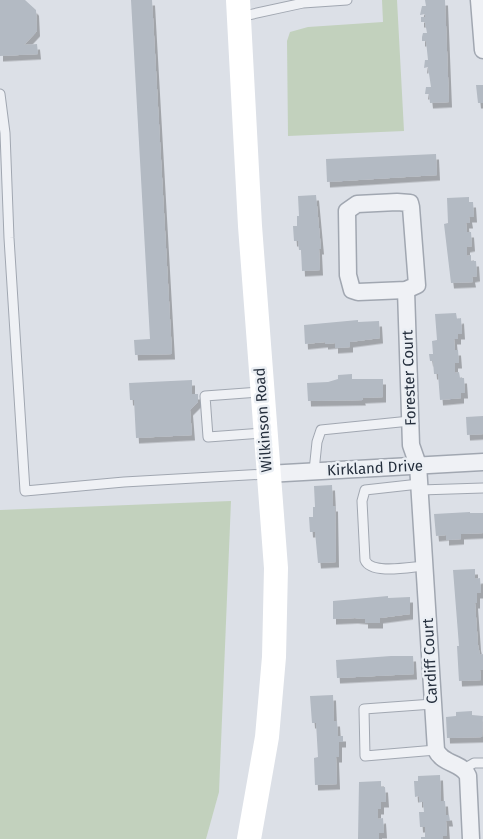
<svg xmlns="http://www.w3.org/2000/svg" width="483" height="839" viewBox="0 0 483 839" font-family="'Fira Sans',sans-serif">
<defs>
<filter id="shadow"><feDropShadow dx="3" dy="5.5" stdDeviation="0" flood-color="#0004"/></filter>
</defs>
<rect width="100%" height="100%" fill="#dce0e7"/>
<g fill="#c2d1bd">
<path d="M382 0H397L404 131 288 136 287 41 290 32 308 27 383 22Z"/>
<path d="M231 501 219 792 206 839H0V510Z"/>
</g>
<g fill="#b3bac3" filter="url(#shadow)">
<path d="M0 0H25L36 10 37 31 24 45 37 44 38 54 0 56Z"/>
<path d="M131 0H152L172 354 135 355 134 340 150 339Z"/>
<path d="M425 0H445L449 102 430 103 429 94H425L426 87H431L428 67 424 68 425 60H428L426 41H422V37L423 33H427L425 22H421V17H425V14L420 15 422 6H426Z"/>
<path d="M476 85H483V103H478Z"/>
<path d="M436 154 437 175 327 182 326 159Z"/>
<path d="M316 195 321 249H319L320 270 302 271 301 250H299L298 241H294L293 226H297V216H299L298 196Z"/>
<path d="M469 197V202H473L474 217H469L470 223H466L467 232H471L472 246 467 247V256L471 255V261H476L477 276 472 277 473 282 451 283 444 224 448 223 447 198Z"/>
<path d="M456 313 457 319 461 318 462 334H458V339H454L455 350H458L459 363H455V373L459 372 460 378H464L465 393H461V398L440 400 438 374H434L433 361H430L429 354H433L432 341 437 340 435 314Z"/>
<path d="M358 320V322L379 321 380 338 350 342V347L335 348V343L325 344V342L305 344 304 325Z"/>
<path d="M352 374V379H383V397L362 398 363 400 308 401 307 383 328 382 338 379V375Z"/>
<path d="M192 380V394H198V402L190 410 192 435 136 438 134 400H130L129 383Z"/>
<path d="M483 416V434L467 435 466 417Z"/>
<path d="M332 485 333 506H335L336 562 318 563 315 532H310L309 517H313V507H315L314 486Z"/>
<path d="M470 512V513H483V533L461 534V539L446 540V535L436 536 434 514Z"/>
<path d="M475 569V579L480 578 481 593H477V603H475L478 645 480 655 483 654V670H480L481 680 459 681 457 646H459L453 570Z"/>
<path d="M388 596V598L410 597V614L380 618V623H365V619L355 618 333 619V601Z"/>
<path d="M391 656H413L414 674 337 678 336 660Z"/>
<path d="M333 695 334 721H337L338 736H343V742H339V757H336L337 784 315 785 314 758 318 757 316 723H312L310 696Z"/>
<path d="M472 711V715L483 716 482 737 447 738 446 717 456 716V712Z"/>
<path d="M440 775 441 801H445L446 815H449L450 821H446L447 836H443V839H421V837H425V827H420L419 812H424L423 802H419V796L415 797 414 781H418V776Z"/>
<path d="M381 781V787H385L386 802H381V809H378V819L383 818 384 833H379V839H358L359 782Z"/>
</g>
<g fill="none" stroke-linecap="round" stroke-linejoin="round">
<g stroke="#a1a7b1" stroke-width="11">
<g id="lane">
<path d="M239 17 303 3 347 0"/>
<path d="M0 94 5 133 9 238 25 491 124 482 267 474"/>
<path d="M261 392 205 396 208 437 264 433"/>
<path d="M314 471 317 442 321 430 410 421"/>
<path d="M419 484 365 490 362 501 365 560C371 575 410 567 424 566"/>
<path d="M420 490 483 488"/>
<path d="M433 704 364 709 365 756 436 750"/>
<path d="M464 769 474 763H483"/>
</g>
</g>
<g stroke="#a1a7b1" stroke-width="19">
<g id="street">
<path d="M479 0 483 50"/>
<path d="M397 202 410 203 411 207 417 285 406 290 358 292 352 290 348 275 347 211 357 204Z"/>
<path d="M406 290 411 445 418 465 436 750C443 765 462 762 468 776L471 839"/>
<path d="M267 474 483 462"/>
</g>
</g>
<use href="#lane" stroke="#eff1f5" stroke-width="9"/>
<use href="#street" stroke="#eff1f5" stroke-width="16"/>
<path stroke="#fff" stroke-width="24" d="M238 0 250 226 276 568 274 657 267 737 249 839"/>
</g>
<g text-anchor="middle" stroke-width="5" stroke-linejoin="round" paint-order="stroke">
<g font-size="15" fill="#252f3d" stroke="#ebeff4">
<text transform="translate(409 378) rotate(-92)" y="5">Forester Court</text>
<text transform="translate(263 420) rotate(-94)" y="5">Wilkinson Road</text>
<text transform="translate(375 468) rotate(-3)" y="5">Kirkland Drive</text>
<text transform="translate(430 661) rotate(-93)" y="5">Cardiff Court</text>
</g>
</g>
</svg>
